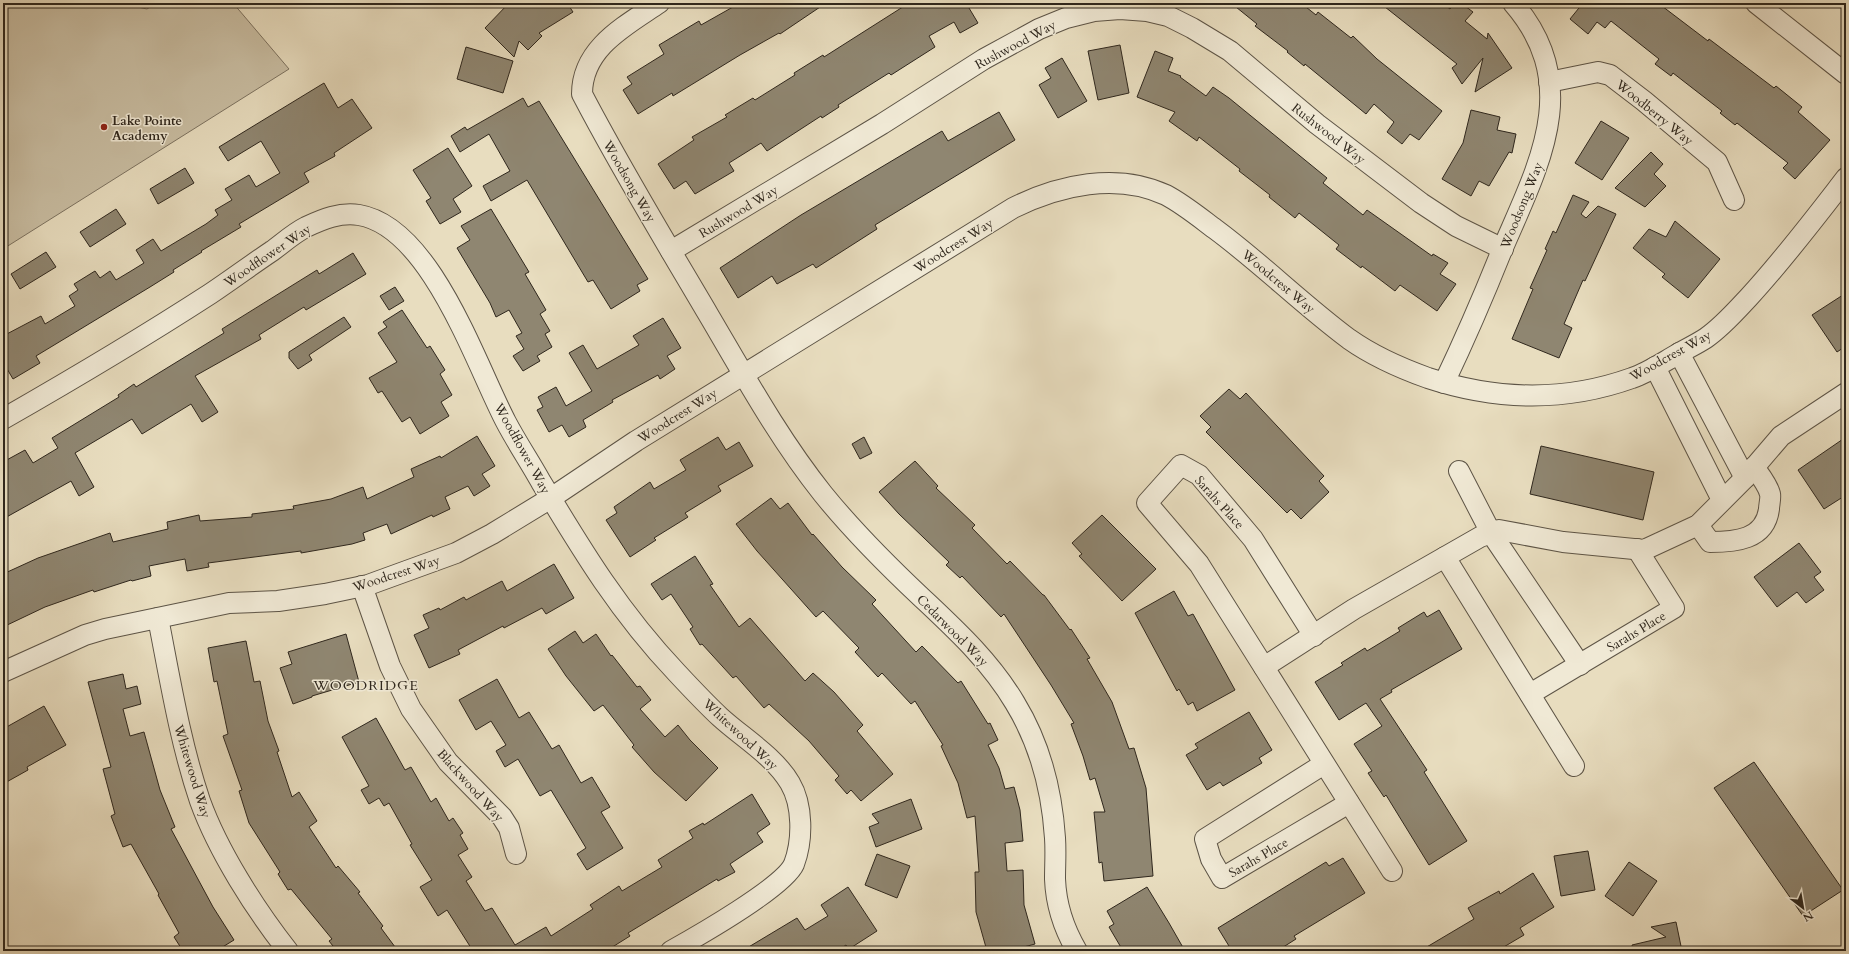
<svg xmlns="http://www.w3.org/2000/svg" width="1849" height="954" viewBox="0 0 1849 954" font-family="Cardo,serif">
<rect width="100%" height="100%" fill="#e8ddbf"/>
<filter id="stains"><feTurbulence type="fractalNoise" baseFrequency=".005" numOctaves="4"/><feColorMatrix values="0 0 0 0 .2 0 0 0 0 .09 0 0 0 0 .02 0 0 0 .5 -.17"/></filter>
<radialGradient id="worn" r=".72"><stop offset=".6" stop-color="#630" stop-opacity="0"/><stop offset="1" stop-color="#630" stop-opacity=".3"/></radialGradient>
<path fill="#c9bea3" stroke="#7c7260" d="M3 3H118L147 9 156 3H233L289 69 3 249Z"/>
<g fill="#8f8671" stroke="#2f271d">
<path d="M509 3H567L573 12 539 33 542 36 528 50 519 41 514 57 485 28Z"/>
<path d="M740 3H826L780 34 779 33 740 55 673 96 672 93 638 114 623 90 632 84 627 77 664 54 659 45 699 21 701 25Z"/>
<path d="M909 3H966L978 23 960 33 954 22 929 36 935 47 891 75 889 73 838 105 839 107 822 118 821 116 767 151 761 143 729 163 734 171 695 194 686 181 674 189 658 164 694 140 692 137 727 117 725 115 753 98 755 100 795 75 794 73 823 55 824 57Z"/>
<path d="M1231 3H1301L1316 15 1318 12 1351 38 1353 36 1377 59 1442 111 1419 140 1410 134 1402 144 1387 132 1394 122 1374 104 1366 114 1305 64 1304 66 1287 52 1288 51 1255 26 1257 24Z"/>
<path d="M1380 3H1442L1450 9 1455 3H1461L1473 12 1465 21 1487 39 1488 33 1512 68 1475 92 1483 58 1462 84 1452 68 1457 64Z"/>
<path d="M1583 3H1658L1708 41 1709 39 1774 88 1776 86 1802 107 1798 112 1830 140 1795 179 1783 168 1788 163 1737 123 1735 125 1720 113 1722 111 1673 73 1671 76 1655 64 1659 59 1611 21 1605 28 1597 22 1588 34 1570 19Z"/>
<path d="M1120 45 1129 93 1098 100 1088 51Z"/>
<path d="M466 47 513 61 503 93 457 79Z"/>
<path d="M1155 51 1173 58 1168 71 1181 76 1180 77 1206 96 1213 87 1229 98 1327 178 1323 183 1363 215 1367 210 1432 256 1433 254 1448 263 1440 274 1456 284 1437 311 1400 285 1395 291 1362 266 1361 268 1336 249 1339 245 1299 213 1295 218 1269 197 1270 195 1239 171 1240 169 1199 137 1197 141 1169 121 1175 112 1137 97Z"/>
<path d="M1062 58 1087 101 1058 118 1039 85 1051 78 1045 68Z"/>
<path d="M324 83 338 108 352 99 372 128 334 153 335 156 304 173 309 182 239 224 241 227 201 251 202 252 173 270 174 272 150 287 36 356 40 363 13 379 3 362V336L41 316 45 324 75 306 69 296 78 290 74 284 95 271 100 278 110 271 116 280 131 271 144 263 136 250 153 239 161 251 206 224 218 215 215 210 232 200 225 189 249 175 256 187 280 173 261 141 228 161 219 147Z"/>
<path d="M523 98 528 107 539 101 648 279 637 285 640 291 611 309 593 280 588 282 527 180 491 201 483 186 510 171 489 134 460 152 451 136 465 127 467 130Z"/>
<path d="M1471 110 1500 117 1497 130 1516 134 1512 153 1509 152 1489 186 1479 181 1471 196 1442 179 1463 143Z"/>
<path d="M999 112 1015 140 875 225 877 229 816 268 813 264 777 284 772 276 738 298 720 268 801 215 942 131 948 141Z"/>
<path d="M1601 121 1629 138 1602 180 1575 163Z"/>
<path d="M448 148 472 186 453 199 461 212 440 224 426 201 431 198 413 170Z"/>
<path d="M1651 152 1663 164 1654 174 1666 186 1645 207 1615 188Z"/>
<path d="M185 168 194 183 158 204 150 189Z"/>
<path d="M1573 195 1589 202 1581 214 1586 218 1598 206 1616 214 1585 281 1583 280 1564 324 1572 328 1559 358 1512 339 1533 289 1530 288 1547 250 1545 249 1553 231 1556 233Z"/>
<path d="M116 209 126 224 90 247 80 232Z"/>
<path d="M491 209 529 272 525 274 546 310 540 314 550 331 545 334 552 347 537 356 540 361 523 371 513 356 524 349 516 336 522 333 509 310 496 317 490 303 457 248 470 240 461 226Z"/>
<path d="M1675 221 1720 259 1688 298 1662 277 1665 274 1633 248 1649 229 1666 237Z"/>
<path d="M46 252 56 267 20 289 11 274Z"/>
<path d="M353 253 366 274 306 310 304 307 259 335 261 339 195 376 218 412 202 422 191 404 142 434 132 419 75 453 94 487 79 496 71 481 3 519V462L25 450 33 463 58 448 52 438 119 397 118 395 134 384 136 387 224 333 222 329 317 270 319 274Z"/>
<path d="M395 287 404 301 389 310 380 296Z"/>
<path d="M1846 293V346L1837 352 1812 315Z"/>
<path d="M402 310 427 348 430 346 445 370 440 374 452 395 441 402 449 416 420 434 410 417 402 422 382 391 378 393 369 378 397 362 378 333 387 327 383 322Z"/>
<path d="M344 317 351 327 309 355 312 360 298 369 289 358V352Z"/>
<path d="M663 318 681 348 667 356 675 369 660 379 658 375 612 400 613 402 583 420 586 427 569 437 562 425 549 432 537 410 543 407 538 397 556 387 566 406 592 391 569 353 583 345 597 369 639 345 633 336Z"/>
<path d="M1229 389 1240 399 1246 393 1324 476 1319 481 1329 492 1301 519 1291 509 1287 513 1206 432 1211 427 1200 416Z"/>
<path d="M477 436 495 466 482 474 490 486 474 496 468 486 445 497 450 509 433 517 432 515 391 534 387 524 363 533 365 540 352 544 301 553V551L208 563 209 567 187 571 185 559 149 566 151 576 132 581 131 580 94 592 93 590 45 607 3 627V574L38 558 110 533 113 542 168 529 167 522 199 515 200 521 252 517V514L294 509 293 506 331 499 363 487 367 499 414 477 411 469 440 456 441 458Z"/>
<path d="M718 437 726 450 739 442 753 466 718 486 721 491 685 513 688 517 654 538 656 540 630 557 606 520 617 513 614 507 650 482 654 489 686 470 680 460Z"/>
<path d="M864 437 872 453 860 459 852 444Z"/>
<path d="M1846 437V495L1824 509 1798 470Z"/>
<path d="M1541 446 1654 472 1643 520 1530 494Z"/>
<path d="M915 461 938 486 936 488 975 525 972 528 1007 564 1010 561 1043 595H1044L1070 630 1071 629 1090 658 1087 659 1112 702 1129 749 1134 748 1146 788 1153 876 1104 881 1102 862 1099 863 1094 812H1105L1095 778 1090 780 1083 756 1071 724 1074 723 1051 685 1004 614 1001 617 962 576 960 578 946 565 949 562 899 514 879 492Z"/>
<path d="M771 498 780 509 788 503 812 535 813 534 842 567 876 600 872 604 916 652 922 646 958 683 961 681 988 724 990 723 998 740 988 745 999 768 1005 789 1014 787 1020 810 1023 841 1005 843 1007 871 1023 870 1024 905 1035 944 1009 951H987L976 912 975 872H979L975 816 967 818 958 783 941 746 943 745 915 701 911 704 882 673 878 677 855 652 859 648 823 611 816 617 757 551 736 524Z"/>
<path d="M1102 515 1156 569 1122 601 1079 556 1082 554 1072 543Z"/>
<path d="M1799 543 1821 572 1814 577 1824 590 1806 603 1797 592 1777 607 1754 577Z"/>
<path d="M695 556 713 584 710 585 739 627 750 618 805 681 813 673 834 692 863 725 857 731 893 774 861 801 851 790 847 794 835 780 839 776 809 741 769 704 764 708 736 676 733 678 702 644 700 645 690 629 693 627 671 594 662 600 651 584Z"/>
<path d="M554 564 574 598 546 614 542 608 504 628 503 626 458 650 460 654 429 668 414 635 429 628 423 615 439 608 440 610 464 597 466 600 502 581 507 591Z"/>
<path d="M1174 591 1188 616 1193 614 1235 690 1197 711 1193 702 1188 705 1179 689 1177 691 1135 613Z"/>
<path d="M1439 610 1462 649 1391 690 1392 692 1380 699 1427 770 1424 772 1467 841 1429 865 1386 795 1384 797 1368 773 1372 771 1354 744 1382 726 1366 703 1339 720 1315 682 1343 665 1341 663 1365 648 1367 651 1400 631 1398 628 1424 612 1427 617Z"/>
<path d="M575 631 583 643 596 634 611 656 612 655 637 687 640 686 651 700 640 709 665 737 678 725 690 740 718 768 686 801 654 772 632 747 634 745 603 705 594 711 566 676 548 649Z"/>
<path d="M346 634 359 682 312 696V697L293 704 280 668 292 664 288 652Z"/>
<path d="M246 641 254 682 260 681 268 721 279 751 277 752 292 797 299 792 317 821 309 827 336 868 338 866 360 892 358 893 383 926 381 928 398 951H337L329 941 332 939 291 889 288 890 278 874 280 872 249 823 239 791 242 790 223 736 228 734 217 681 214 682 208 648Z"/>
<path d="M123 674 126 689 137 686 141 704 123 709 130 736 144 732 160 790 175 827 171 829 213 907 234 940 216 951H183L174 937 179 933 158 895 159 894 131 844 123 847 111 816 115 814 103 769 111 767 88 682Z"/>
<path d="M497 679 519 718 529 712 552 749 559 745 581 783 592 777 610 807 601 812 623 848 587 870 577 854 586 848 551 790 540 796 518 759 505 767 496 751 506 745 491 721 476 730 459 700Z"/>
<path d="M44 706 66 745 27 767 28 770 3 784V729Z"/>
<path d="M1249 712 1272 750 1259 758 1262 763 1223 786 1220 782 1207 790 1186 755 1198 748 1195 744Z"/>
<path d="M376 718 405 770 411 767 431 802 436 798 449 821 453 818 463 833 460 835 468 849 458 855 472 877 466 881 485 911 492 908 515 945 546 927 551 936 593 909 590 905 619 886 622 891 662 867 658 860 693 838 689 831 703 823 704 825 752 794 770 824 757 833 763 842 730 864 735 872 718 881 717 879 628 933 630 936 606 951H473L447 910 438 916 420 887 432 880 410 845 412 844 389 803 384 806 379 798 369 804 361 790 369 786 342 737Z"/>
<path d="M1754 762 1843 890 1803 916 1714 788Z"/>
<path d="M911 799 922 829 876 847 869 827 879 823 872 814Z"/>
<path d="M1588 851 1595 890 1561 896 1554 856Z"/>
<path d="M877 854 910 866 897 898 865 885Z"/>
<path d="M1343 858 1365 893 1294 936 1296 939 1277 951H1232L1218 928 1326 862 1329 866Z"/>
<path d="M1629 862 1657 881 1633 916 1605 896Z"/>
<path d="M1533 873 1554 907 1520 928 1524 935 1497 951H1420L1474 919 1468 908 1499 891 1500 894Z"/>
<path d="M848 887 877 931 849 949 846 945 837 951H742L797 918 805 930 828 916 821 905Z"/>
<path d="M1147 887 1169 923 1185 951H1123L1119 944 1109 927 1114 924 1107 911Z"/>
<path d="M1676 922 1682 951H1633L1632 945 1666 937 1651 927Z"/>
</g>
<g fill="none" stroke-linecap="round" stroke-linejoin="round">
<g stroke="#5d5446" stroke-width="22">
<g id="minor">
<path d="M659 3C625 26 582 48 582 94 621 169 665 241 708 314 744 375 779 439 823 494 853 531 887 565 921 597 956 630 990 661 1015 703 1040 744 1052 792 1055 838 1056 852 1055 865 1055 879 1056 905 1064 929 1077 951"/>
<path d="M1756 3 1846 74"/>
<path d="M1549 82 1598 72 1610 75 1644 101 1717 162 1734 200"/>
<path d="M671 251 882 124 984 59 1039 29 1066 18 1094 11 1120 9 1147 11 1168 16 1192 28 1230 51 1317 124 1421 203 1456 226 1503 249"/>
<path d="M1679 353 1745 478"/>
<path d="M1655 367 1722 500"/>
<path d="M1444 383C1465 339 1484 295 1502 250 1538 166 1584 85 1513 3"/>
<path d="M3 419C73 379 142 338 210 294 231 280 251 265 272 251 283 243 294 233 306 227 323 219 340 212 359 215 431 227 476 365 506 422 517 443 530 462 541 482 583 552 620 613 677 673 691 688 705 703 720 717 743 738 774 756 790 783 803 805 803 840 794 864 784 887 696 937 671 951"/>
<path d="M1459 471 1491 533 1580 665"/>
<path d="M1698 525 1710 542C1735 542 1765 540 1769 509 1769 505 1771 498 1770 494 1768 485 1759 474 1754 467"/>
<path d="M1445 557 1574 766"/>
<path d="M362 586 390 666 411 709 448 762 502 817 509 828 516 854"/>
<path d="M158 618C170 679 180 742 200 801 218 851 255 909 288 951"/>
<path d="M1314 636 1253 539 1199 475 1181 465 1147 503 1199 564 1392 871"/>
<path d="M1264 667 1354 609 1480 537 1499 530 1563 542 1644 550 1698 525 1745 478 1781 436 1846 393"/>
<path d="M3 672 85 635 105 629 229 603 278 601 325 594 368 585 456 553 492 534 551 498 636 441 1013 208C1059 185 1117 172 1166 195 1183 204 1199 217 1215 229 1261 263 1302 304 1349 339 1373 356 1400 368 1428 378 1495 400 1565 402 1632 378 1647 373 1662 363 1676 355 1686 349 1697 344 1706 338 1722 327 1736 311 1749 297 1784 259 1815 218 1846 178"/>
<path d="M1530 694 1674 608 1637 549"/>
<path d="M1324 764 1205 839 1211 859 1222 878 1349 803"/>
</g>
</g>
<use href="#minor" stroke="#f0e9d5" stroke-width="20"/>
</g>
<circle fill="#8f2418" stroke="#f0e9d5" stroke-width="1.5" cx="104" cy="127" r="4"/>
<g text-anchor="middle" stroke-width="3" stroke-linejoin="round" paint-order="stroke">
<g font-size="13" fill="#2f271d" stroke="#f0e9d5">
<text transform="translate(1015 44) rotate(-28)" y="5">Rushwood Way</text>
<text transform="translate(1655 112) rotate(39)" y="5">Woodberry Way</text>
<text transform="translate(1329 133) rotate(38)" y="5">Rushwood Way</text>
<text transform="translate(630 181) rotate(60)" y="5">Woodsong Way</text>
<text transform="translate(1521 205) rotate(-68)" y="5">Woodsong Way</text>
<text transform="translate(738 211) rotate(-31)" y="5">Rushwood Way</text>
<text transform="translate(953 245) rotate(-32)" y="5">Woodcrest Way</text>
<text transform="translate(267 255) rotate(-34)" y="5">Woodflower Way</text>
<text transform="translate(1279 281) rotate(40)" y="5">Woodcrest Way</text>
<text transform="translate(1670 355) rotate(-29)" y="5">Woodcrest Way</text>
<text transform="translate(677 415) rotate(-32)" y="5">Woodcrest Way</text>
<text transform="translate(523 448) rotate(61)" y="5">Woodflower Way</text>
<text transform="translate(1220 502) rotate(48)" y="5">Sarahs Place</text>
<text transform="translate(396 573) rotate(-18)" y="5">Woodcrest Way</text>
<text transform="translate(953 630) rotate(45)" y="5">Cedarwood Way</text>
<text transform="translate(1636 631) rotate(-31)" y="5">Sarahs Place</text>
<text transform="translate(741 734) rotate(43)" y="5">Whitewood Way</text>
<text transform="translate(193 771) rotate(73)" y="5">Whitewood Way</text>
<text transform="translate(471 785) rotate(48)" y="5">Blackwood Way</text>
<text transform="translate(1258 857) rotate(-30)" y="5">Sarahs Place</text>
</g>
<g font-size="13" font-weight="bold" fill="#2f271d" stroke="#f0e9d5" text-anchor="start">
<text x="112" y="125">Lake Pointe<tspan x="112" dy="15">Academy</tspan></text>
</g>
<g font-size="14" letter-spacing="1" fill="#2f271d" stroke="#f0e9d5">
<text x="366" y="690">WOODRIDGE</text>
</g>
</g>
<rect width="1849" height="954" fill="none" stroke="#e8ddbf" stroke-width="16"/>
<rect x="4" y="4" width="1841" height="946" fill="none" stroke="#2f271d" stroke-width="2"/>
<rect x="8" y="8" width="1833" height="938" fill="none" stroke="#2f271d"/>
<g transform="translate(1803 908) rotate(149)" stroke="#f0e9d5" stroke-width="3" paint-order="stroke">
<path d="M0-3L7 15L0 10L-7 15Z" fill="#2f271d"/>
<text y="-6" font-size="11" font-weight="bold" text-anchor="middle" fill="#2f271d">N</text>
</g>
<rect width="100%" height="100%" filter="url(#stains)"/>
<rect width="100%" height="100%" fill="url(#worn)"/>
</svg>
